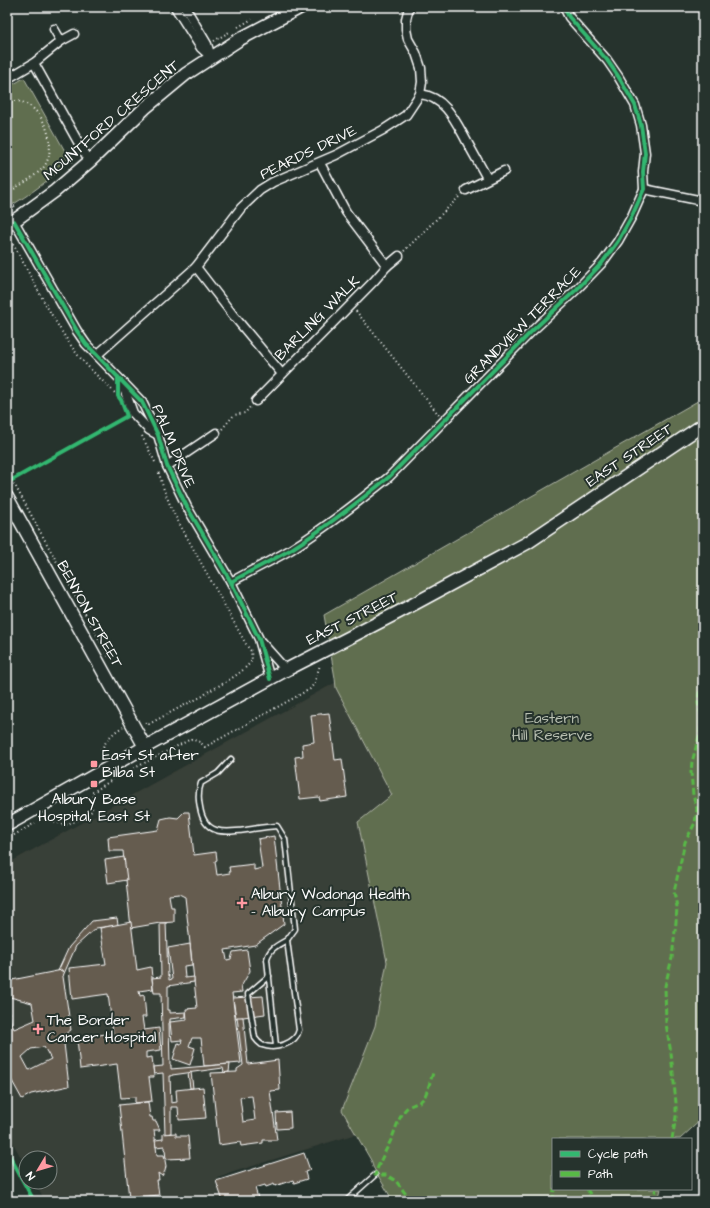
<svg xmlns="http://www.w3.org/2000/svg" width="710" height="1208" viewBox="0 0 710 1208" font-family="'Architects Daughter',sans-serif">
<rect width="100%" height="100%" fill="#26332d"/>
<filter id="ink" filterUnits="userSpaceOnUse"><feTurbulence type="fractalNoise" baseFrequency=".025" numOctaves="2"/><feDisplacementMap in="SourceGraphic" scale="8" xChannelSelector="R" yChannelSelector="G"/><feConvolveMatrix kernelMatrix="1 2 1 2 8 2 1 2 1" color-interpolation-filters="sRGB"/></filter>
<g filter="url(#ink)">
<path fill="#393f37" d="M349 675 499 943 342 1109 356 1134 217 1177 223 1201H45L35 1182H50V1158H26V1167L7 1132V864Z"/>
<g fill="#606e4f" stroke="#b0b6a7">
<path d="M24 78 70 160C51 179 31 194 7 208V88Z"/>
<path d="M703 398V1118L680 1139H553V1189H661L658 1201H393L373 1167 372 1162 342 1110 375 1026 387 962 358 822 392 795 336 688 335 678 324 615Z"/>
</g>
<g fill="#655b4f" stroke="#fff" fill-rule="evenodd">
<path d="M329 713 335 760 342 759 347 797 320 801 319 797 300 799 295 757 303 756 302 744 314 742 311 715Z"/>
<path d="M184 812H189L194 855 216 852 217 860 215 861 217 875 230 873 229 867 254 864V870L262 868 258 839 274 836 284 924 255 945 225 950 227 960 231 959 233 952 247 950 250 971 242 985H241L242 992 232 993 241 1063 204 1066 201 1038H192L189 1046 195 1048 190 1065 173 1059 178 1043 181 1044 182 1040 172 1041 170 1022 187 1020 186 1009 197 1008 185 897 179 894 169 895 171 907H174V922L160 923 131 928 123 851H109L108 837 158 830 161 819 170 817 178 818Z"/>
<path d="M124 857 127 880 108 883 105 860Z"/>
<path d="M117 918 118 925 96 928 76 946 63 976 62 970 58 971 69 947 92 921Z"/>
<path d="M131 922 137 970 151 967 153 989 139 991 140 996 144 995 146 1017H142L144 1030 159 1028 161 1050 146 1052V1058L152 1057 154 1077H149L152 1101 135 1103V1097L121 1098 117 1064 80 1069 77 1038 113 1033 108 994 72 999 69 968 106 964 100 928Z"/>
<path d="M160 923H166L168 976 169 975V980L172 979 168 948 190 944 192 965 184 966 185 978 194 977V982L168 986V1010H170V1013L186 1012V1017L170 1019V1022H169L170 1065H171V1069L230 1064 229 1072 224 1073 223 1068 172 1075V1076H170L171 1103 177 1102 176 1090 203 1087 206 1118 179 1120 178 1107H171V1133L165 1134 163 1073 154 1074 153 1067 163 1066 161 993H154L152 978 161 977Z"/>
<path d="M62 970 71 1030 63 1035 69 1086 31 1094 22 1099 7 1072V975H10L12 980ZM10 997 32 1003 35 1020 14 1029 11 1022 7 1001ZM44 1047 51 1059 29 1070 22 1057 31 1049Z"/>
<path d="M263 996 265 1014 236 1018 233 998Z"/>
<path d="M237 1017H243L248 1064 278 1060 280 1090 270 1091 277 1140H263V1143L241 1146 240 1142 219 1145 211 1073 237 1072V1069L243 1065ZM252 1096 255 1120 243 1122 240 1097Z"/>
<path d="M191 1072 193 1088H190L188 1073Z"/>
<path d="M148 1102 150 1117H152L153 1121H156L160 1130H154L157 1155H164L166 1166 165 1171 162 1176 158 1173 159 1180H157L159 1195 129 1198 119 1105Z"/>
<path d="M290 1112 291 1128 277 1129 276 1113Z"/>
<path d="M176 1133V1136H188L190 1158 166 1159 165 1150 164 1149V1146L156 1147 155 1140 163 1139V1134Z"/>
<path d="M304 1153 310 1170 305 1172 307 1179 294 1183 293 1180 275 1186 274 1184 266 1187 265 1185 255 1188 258 1198 250 1201H223L216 1181Z"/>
</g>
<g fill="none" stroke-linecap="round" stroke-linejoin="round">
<g stroke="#fff" stroke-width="7">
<g id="lane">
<path d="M231 759 218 773 201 783C198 791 198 798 200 807 204 835 224 833 246 830 256 828 267 827 277 826L285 839 295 929 287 940 299 1030C296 1044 275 1050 262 1045 259 1043 257 1041 255 1038L248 994 269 976"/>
<path d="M276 1046 267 959C269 949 278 945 287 940"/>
<path d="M346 1201 375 1175"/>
</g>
</g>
<g stroke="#fff" stroke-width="11">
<g id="street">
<path d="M175 7 201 48 211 57"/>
<path d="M185 7 207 44 211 57"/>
<path d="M54 29 61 41"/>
<path d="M34 63 82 149 90 161"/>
<path d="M7 79 34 63 61 41 74 34"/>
<path d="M420 94C445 97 455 120 466 140 473 153 480 165 487 178"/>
<path d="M320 163 346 212 387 266"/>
<path d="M644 189 703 201"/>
<path d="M466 190 504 171"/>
<path d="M14 221 77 331 86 344 142 402 158 435 167 466 187 507 231 582 259 639 270 679"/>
<path d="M196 267 233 315 282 374"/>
<path d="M97 355 196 267 241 208 260 190 273 182 336 155 383 130 406 115 420 94 422 82 421 68 416 53 408 39 406 29V19L409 7"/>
<path d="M122 383 133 413 149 430 158 435"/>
<path d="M256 401 374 281 387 266 399 256"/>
<path d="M167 466 216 433"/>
<path d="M231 582C250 571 271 561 290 550 325 528 357 503 389 477L532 331 577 289 602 263 618 241 632 216 644 189 643 172 645 153 641 125 635 105 618 76 607 60 569 17 564 7"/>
<path d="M261 642 286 670"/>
</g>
</g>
<g stroke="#fff" stroke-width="15">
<g id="secondary">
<path d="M7 225 18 218 55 191 90 161 145 108 186 74 240 39 301 7"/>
<path d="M7 497 145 747"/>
<path d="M7 825 145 747 286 670 399 612 527 543 703 425"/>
</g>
</g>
<g stroke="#fff" stroke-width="2" stroke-dasharray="1 3" stroke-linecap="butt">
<path d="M238 27 252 19"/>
<path d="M214 41 231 31"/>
<path d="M7 102C10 101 13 101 16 101 43 103 60 147 43 168 33 178 19 186 7 193"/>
<path d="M87 143 97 138"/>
<path d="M72 162 75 154"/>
<path d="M7 197 13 208"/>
<path d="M7 210 15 206"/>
<path d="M7 240 12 242C31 276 48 312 70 344 82 363 100 378 116 394"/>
<path d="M404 251 461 195"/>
<path d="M356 311 439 415"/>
<path d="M222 429 234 415 245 413 250 407"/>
<path d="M142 436 156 464"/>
<path d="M7 473 8 475"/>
<path d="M12 480 109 657"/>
<path d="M145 722 149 724C166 715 182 706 199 698 203 697 206 693 209 691 221 685 245 672 252 660L251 651 247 646 173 512 164 490 158 470"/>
<path d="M103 758 101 751C106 740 113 732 123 727"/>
<path d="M43 818H44L65 825 78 820 92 811 93 792 115 778 191 739 200 742 205 747 216 741 310 689 314 684 320 665"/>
<path d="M7 839 35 823"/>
</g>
<use href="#lane" stroke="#26332d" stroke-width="4"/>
<use href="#street" stroke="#26332d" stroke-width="8"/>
<use href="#secondary" stroke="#26332d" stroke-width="12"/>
<g stroke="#58b947" stroke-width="3" stroke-dasharray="6 3" stroke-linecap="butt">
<path d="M672 1139 676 1117V1103L671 1053 666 1024 665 986 672 958 676 922 677 907 674 892 685 842 695 823 697 809 693 795 691 772 692 762 700 733 701 715 698 703 699 693 703 686"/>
<path d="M587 1189 594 1201"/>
<path d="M411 1201 396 1181 386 1175H375C379 1163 384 1154 389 1144 395 1133 397 1120 405 1110 410 1104 417 1105 423 1099 427 1095 431 1077 434 1071"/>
<path d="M553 1201 554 1189"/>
<path d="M652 1201 656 1189"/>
</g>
<g stroke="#26332d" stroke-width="6">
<g id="cycleway">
<path d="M14 221 77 331 86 344 142 402 158 435 167 466 187 507 231 582 259 639 270 679"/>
<path d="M7 475 12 480 127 416 121 400 118 396V377"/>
<path d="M231 582C250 571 271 561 290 550 325 528 357 503 389 477L532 331 577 289 602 263 618 241 632 216 644 189 643 172 645 153 641 125 635 105 618 76 607 60 569 17 564 7"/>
<path d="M7 1151 34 1201"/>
</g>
</g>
<use href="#cycleway" stroke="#33b770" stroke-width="4"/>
</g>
</g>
<g fill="#ff9aa2" stroke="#26332d" stroke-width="1.5">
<rect x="90" y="760" width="8" height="8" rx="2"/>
<rect x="90" y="780" width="8" height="8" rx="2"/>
<path d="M240 897h4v4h4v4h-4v4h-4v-4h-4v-4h4z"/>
<path d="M36 1023h4v4h4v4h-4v4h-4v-4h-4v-4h4z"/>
</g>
<g text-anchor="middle" stroke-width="4" stroke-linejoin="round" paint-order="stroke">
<g font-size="15" fill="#fff" stroke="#26332d">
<text transform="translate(111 120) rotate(-41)" y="5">MOUNTFORD CRESCENT</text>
<text transform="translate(308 152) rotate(-26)" y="5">PEARDS DRIVE</text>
<text transform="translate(317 318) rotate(-45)" y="5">BARLING WALK</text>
<text transform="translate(522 325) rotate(-45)" y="5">GRANDVIEW TERRACE</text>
<text transform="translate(174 446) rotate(67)" y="5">PALM DRIVE</text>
<text transform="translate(629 455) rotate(-34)" y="5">EAST STREET</text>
<text transform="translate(90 614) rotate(61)" y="5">BENYON STREET</text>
<text transform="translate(352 618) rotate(-27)" y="5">EAST STREET</text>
</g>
<g font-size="15" fill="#b7beb0" stroke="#26332d">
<text x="552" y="723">Eastern<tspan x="552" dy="17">Hill Reserve</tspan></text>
</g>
<g font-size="15" fill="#fff" stroke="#26332d" text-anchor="start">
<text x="102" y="760">East St after<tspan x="102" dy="17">Bilba St</tspan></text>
<text x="94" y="804" text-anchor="middle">Albury Base<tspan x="94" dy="17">Hospital, East St</tspan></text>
<text x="251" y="899">Albury Wodonga Health<tspan x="251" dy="17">- Albury Campus</tspan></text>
<text x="47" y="1025">The Border<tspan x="47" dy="17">Cancer Hospital</tspan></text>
</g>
</g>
<rect width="710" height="1208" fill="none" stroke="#26332d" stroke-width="24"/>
<rect x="12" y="12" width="686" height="1184" fill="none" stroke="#fff" stroke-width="1.5" filter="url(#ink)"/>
<rect x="552" y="1138" width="140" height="52" fill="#26332d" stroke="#7d8581"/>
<rect x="560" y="1151" width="20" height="6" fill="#33b770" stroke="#7d8581"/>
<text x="588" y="1158" font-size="12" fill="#ffffff">Cycle path</text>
<rect x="560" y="1171" width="20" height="6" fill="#58b947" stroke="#7d8581"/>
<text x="588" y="1178" font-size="12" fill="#ffffff">Path</text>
<g transform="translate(38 1170) rotate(232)"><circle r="19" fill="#26332d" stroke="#7d8581"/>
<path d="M0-3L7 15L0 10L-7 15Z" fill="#ff9aa2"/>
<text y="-6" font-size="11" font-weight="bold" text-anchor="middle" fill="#ffffff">N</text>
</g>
</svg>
